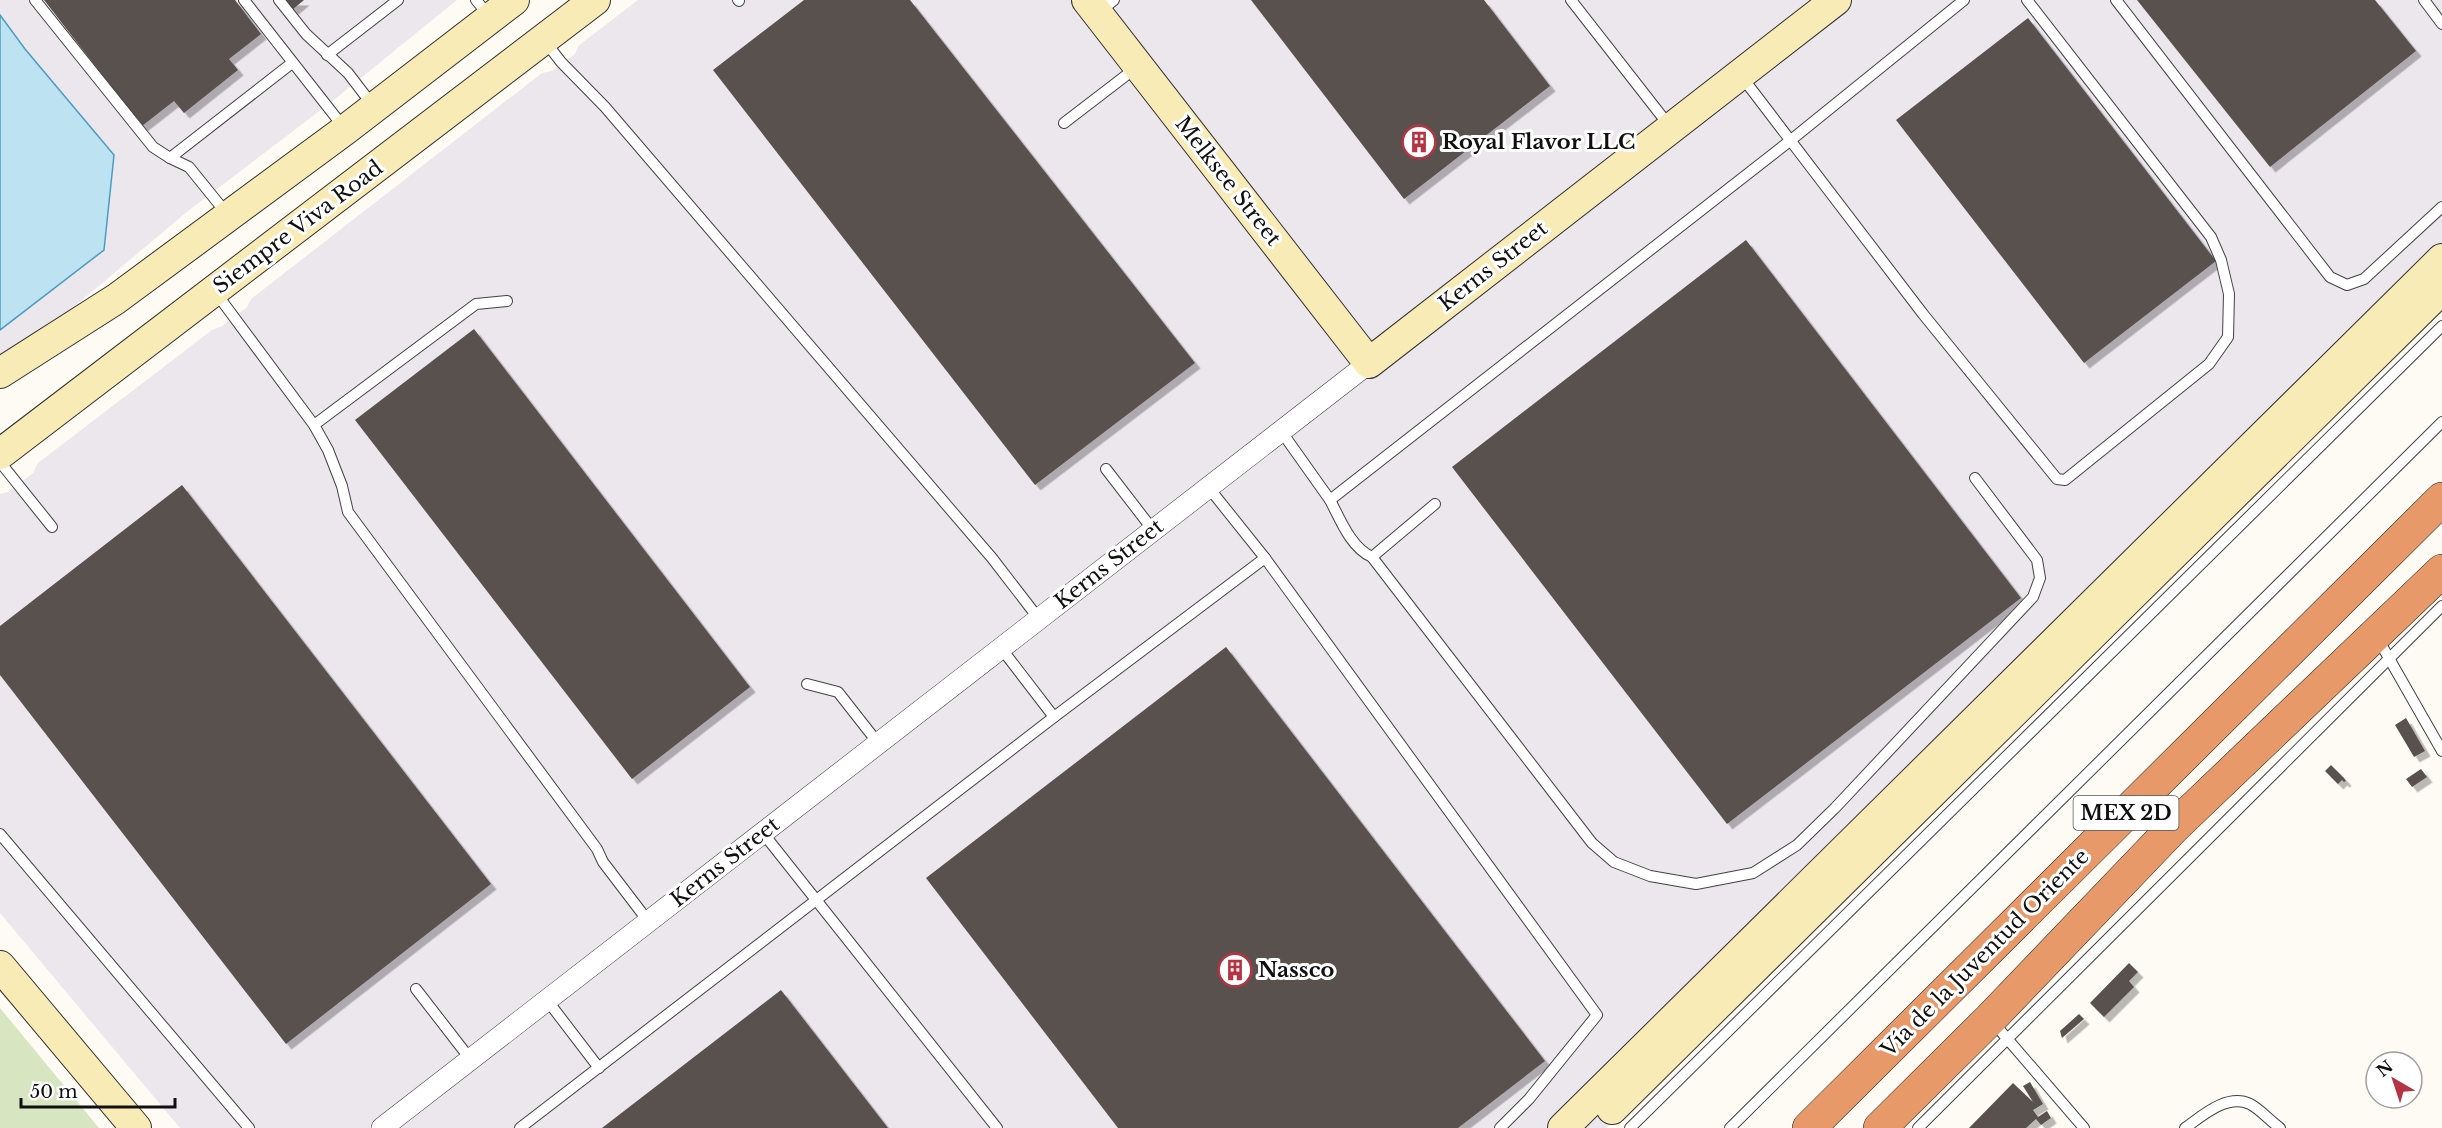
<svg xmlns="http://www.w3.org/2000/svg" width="2442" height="1128" viewBox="0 0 2442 1128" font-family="'Libre Baskerville',serif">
<defs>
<filter id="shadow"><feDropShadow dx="5.5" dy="5.5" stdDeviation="0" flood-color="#0004"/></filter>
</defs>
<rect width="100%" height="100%" fill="#fefbf4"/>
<g fill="#ece6ed">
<path d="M0 0H457L330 103 188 211 0 369Z"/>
<path d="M638 0H2442V300L1606 1128H180L0 913V494L8 492 33 473 38 463 212 330 222 326 247 307 251 299 542 73 552 71 575 54 578 46Z"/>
</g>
<path fill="#d7e6c0" d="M0 1008 99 1128H0Z"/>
<path fill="#bde2f1" stroke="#4b9cc2" stroke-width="1.5" d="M0 15 25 49 114 155 104 250 0 330Z"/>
<g fill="#58514d" filter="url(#shadow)">
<path d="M44 0H235L261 34 229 59 238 70 184 113 174 101 142 126Z"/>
<path d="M284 0H304L292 10Z"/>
<path d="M804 0H910L1195 363 1035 485 713 70Z"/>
<path d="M1251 0H1484L1550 86 1404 199Z"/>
<path d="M2137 0H2375L2416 51 2270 167Z"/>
<path d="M2028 18 2216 261 2084 363 1896 120Z"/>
<path d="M1746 240 2021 598 1727 824 1452 467Z"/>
<path d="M474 329 750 687 632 779 355 420Z"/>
<path d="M182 485 491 884 286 1044 0 675V626Z"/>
<path d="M1226 647 1545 1061 1458 1128H1118L926 878Z"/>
<path d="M2406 718 2425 751 2414 757 2395 725Z"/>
<path d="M2331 765 2344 778 2346 781 2344 782 2342 780 2338 784 2325 771Z"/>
<path d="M2421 769 2427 777 2412 787 2406 779Z"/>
<path d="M2129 963 2138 972 2129 981 2134 987 2104 1017 2090 1003Z"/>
<path d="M781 990 888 1128H602Z"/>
<path d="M2079 1014 2084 1019 2062 1038 2060 1031Z"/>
<path d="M2030 1082 2043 1104 2033 1110 2038 1117 2047 1111 2051 1118 2041 1125 2036 1119 2026 1128H1969L2013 1083 2033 1102 2023 1086Z"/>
</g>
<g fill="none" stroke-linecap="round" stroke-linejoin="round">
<g stroke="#434343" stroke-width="12">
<g id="lane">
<path d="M35 0 153 147 170 158 189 167 227 214"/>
<path d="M244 0 345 129"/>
<path d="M279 0 306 34 348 73 374 107"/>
<path d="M476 0 490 17"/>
<path d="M738 0 739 1"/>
<path d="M1571 0 1671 128"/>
<path d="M2116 0 2330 277 2347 285 2364 279 2442 207"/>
<path d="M2424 0 2442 24"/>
<path d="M1098 13 1114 0"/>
<path d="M544 40 561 62 605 107 992 558 1039 619"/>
<path d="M327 55 398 0"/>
<path d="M1742 77 1923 314 2057 479 2065 480 2209 364 2228 337 2229 294 2221 260 2211 237 2027 0"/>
<path d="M1064 123 1137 67"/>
<path d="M170 158 292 63"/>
<path d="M216 293 314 425 328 450 342 486 348 512 597 849 603 862 648 921"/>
<path d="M314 425 476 304 507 301"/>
<path d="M1281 431 1330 500 1791 140 1964 0"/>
<path d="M0 462 52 527"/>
<path d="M1106 469 1153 530"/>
<path d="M1330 500C1340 519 1351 548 1372 557L1592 843 1614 862 1650 876 1696 884 1753 873 1797 845 1835 808 2033 597 2040 578 2037 560 1975 478"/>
<path d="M1372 557 1435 504"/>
<path d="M1265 558 1597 1015 1529 1099 1500 1128"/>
<path d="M2378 639 2442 751"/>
<path d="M1001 648 1054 717"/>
<path d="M807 684 838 692 878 743"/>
<path d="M763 833 997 1128"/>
<path d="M0 834 249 1128"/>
<path d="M416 989 471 1060"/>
<path d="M547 1000 599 1068"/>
<path d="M1992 1021 2084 1128"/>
<path d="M520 1128 1054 717 1265 558 1209 488"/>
<path d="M1630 1128 2442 326"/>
<path d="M1730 1128 2442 422"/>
<path d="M1918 1128 2442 606"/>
<path d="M2185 1128C2202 1116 2227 1093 2250 1104 2260 1109 2270 1121 2280 1128"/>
</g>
</g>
<g stroke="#434343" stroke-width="22">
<path id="street" d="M382 1128 1369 363"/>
</g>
<g stroke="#323232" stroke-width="32">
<g id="secondary">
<path d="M1087 0 1369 363 1836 0"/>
<path d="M0 373 116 299 345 130 514 0"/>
<path d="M0 454 595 0"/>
<path d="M0 966 136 1128"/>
<path d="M1612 1109 2442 289"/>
<path d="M1563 1128 2442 259"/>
</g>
</g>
<g stroke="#212121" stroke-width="34">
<g id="highway">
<path d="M1809 1128 2442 499"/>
<path d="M1880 1128 1990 1019 2174 827 2442 571"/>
</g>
</g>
<use href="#lane" stroke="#fff" stroke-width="10"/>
<use href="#street" stroke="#fff" stroke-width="21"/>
<use href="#secondary" stroke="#f8ebb5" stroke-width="30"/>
<use href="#highway" stroke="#e79969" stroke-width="33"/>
</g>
<defs>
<g id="building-ring" transform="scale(1.725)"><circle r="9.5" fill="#fff" stroke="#b43444" stroke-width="1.5"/><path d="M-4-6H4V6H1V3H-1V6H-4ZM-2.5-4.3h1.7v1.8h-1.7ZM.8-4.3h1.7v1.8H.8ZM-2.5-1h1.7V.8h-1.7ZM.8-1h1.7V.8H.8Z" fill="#b43444"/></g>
</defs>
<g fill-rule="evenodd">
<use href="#building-ring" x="1419" y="142"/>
<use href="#building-ring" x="1235" y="970"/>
</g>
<g text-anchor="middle" stroke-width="6" stroke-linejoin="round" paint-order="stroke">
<rect fill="#fff" stroke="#585858" stroke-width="1.5" x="2073.5" y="796" width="105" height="34" rx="4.5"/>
<g font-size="20" font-weight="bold" fill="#101010">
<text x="2126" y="820">MEX 2D</text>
</g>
<g font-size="21" font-weight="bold" fill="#101010" stroke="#fff" text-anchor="start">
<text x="1442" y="149">Royal Flavor LLC</text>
<text x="1258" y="977">Nassco</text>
</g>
<g font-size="21" fill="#101010" stroke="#fff">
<text transform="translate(1228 181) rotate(52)" y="7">Melksee Street</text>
<text transform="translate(298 227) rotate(-37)" y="7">Siempre Viva Road</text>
<text transform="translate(1493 266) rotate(-38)" y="7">Kerns Street</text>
<text transform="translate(1109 564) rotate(-38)" y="7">Kerns Street</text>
<text transform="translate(725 862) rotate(-38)" y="7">Kerns Street</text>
<text transform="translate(1985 953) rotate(-45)" y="7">Vía de la Juventud Oriente</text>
</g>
</g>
<g transform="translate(2394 1080) rotate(321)"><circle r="28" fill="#ffffff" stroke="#9f9f9f" stroke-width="1.5"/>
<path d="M0-4.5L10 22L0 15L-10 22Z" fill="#b43444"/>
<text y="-9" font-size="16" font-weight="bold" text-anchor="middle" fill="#101010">N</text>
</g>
<path d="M21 1098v9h154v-9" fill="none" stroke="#101010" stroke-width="3"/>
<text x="30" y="1098" font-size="18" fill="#101010" stroke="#ffffff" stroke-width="4.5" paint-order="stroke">50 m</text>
</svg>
